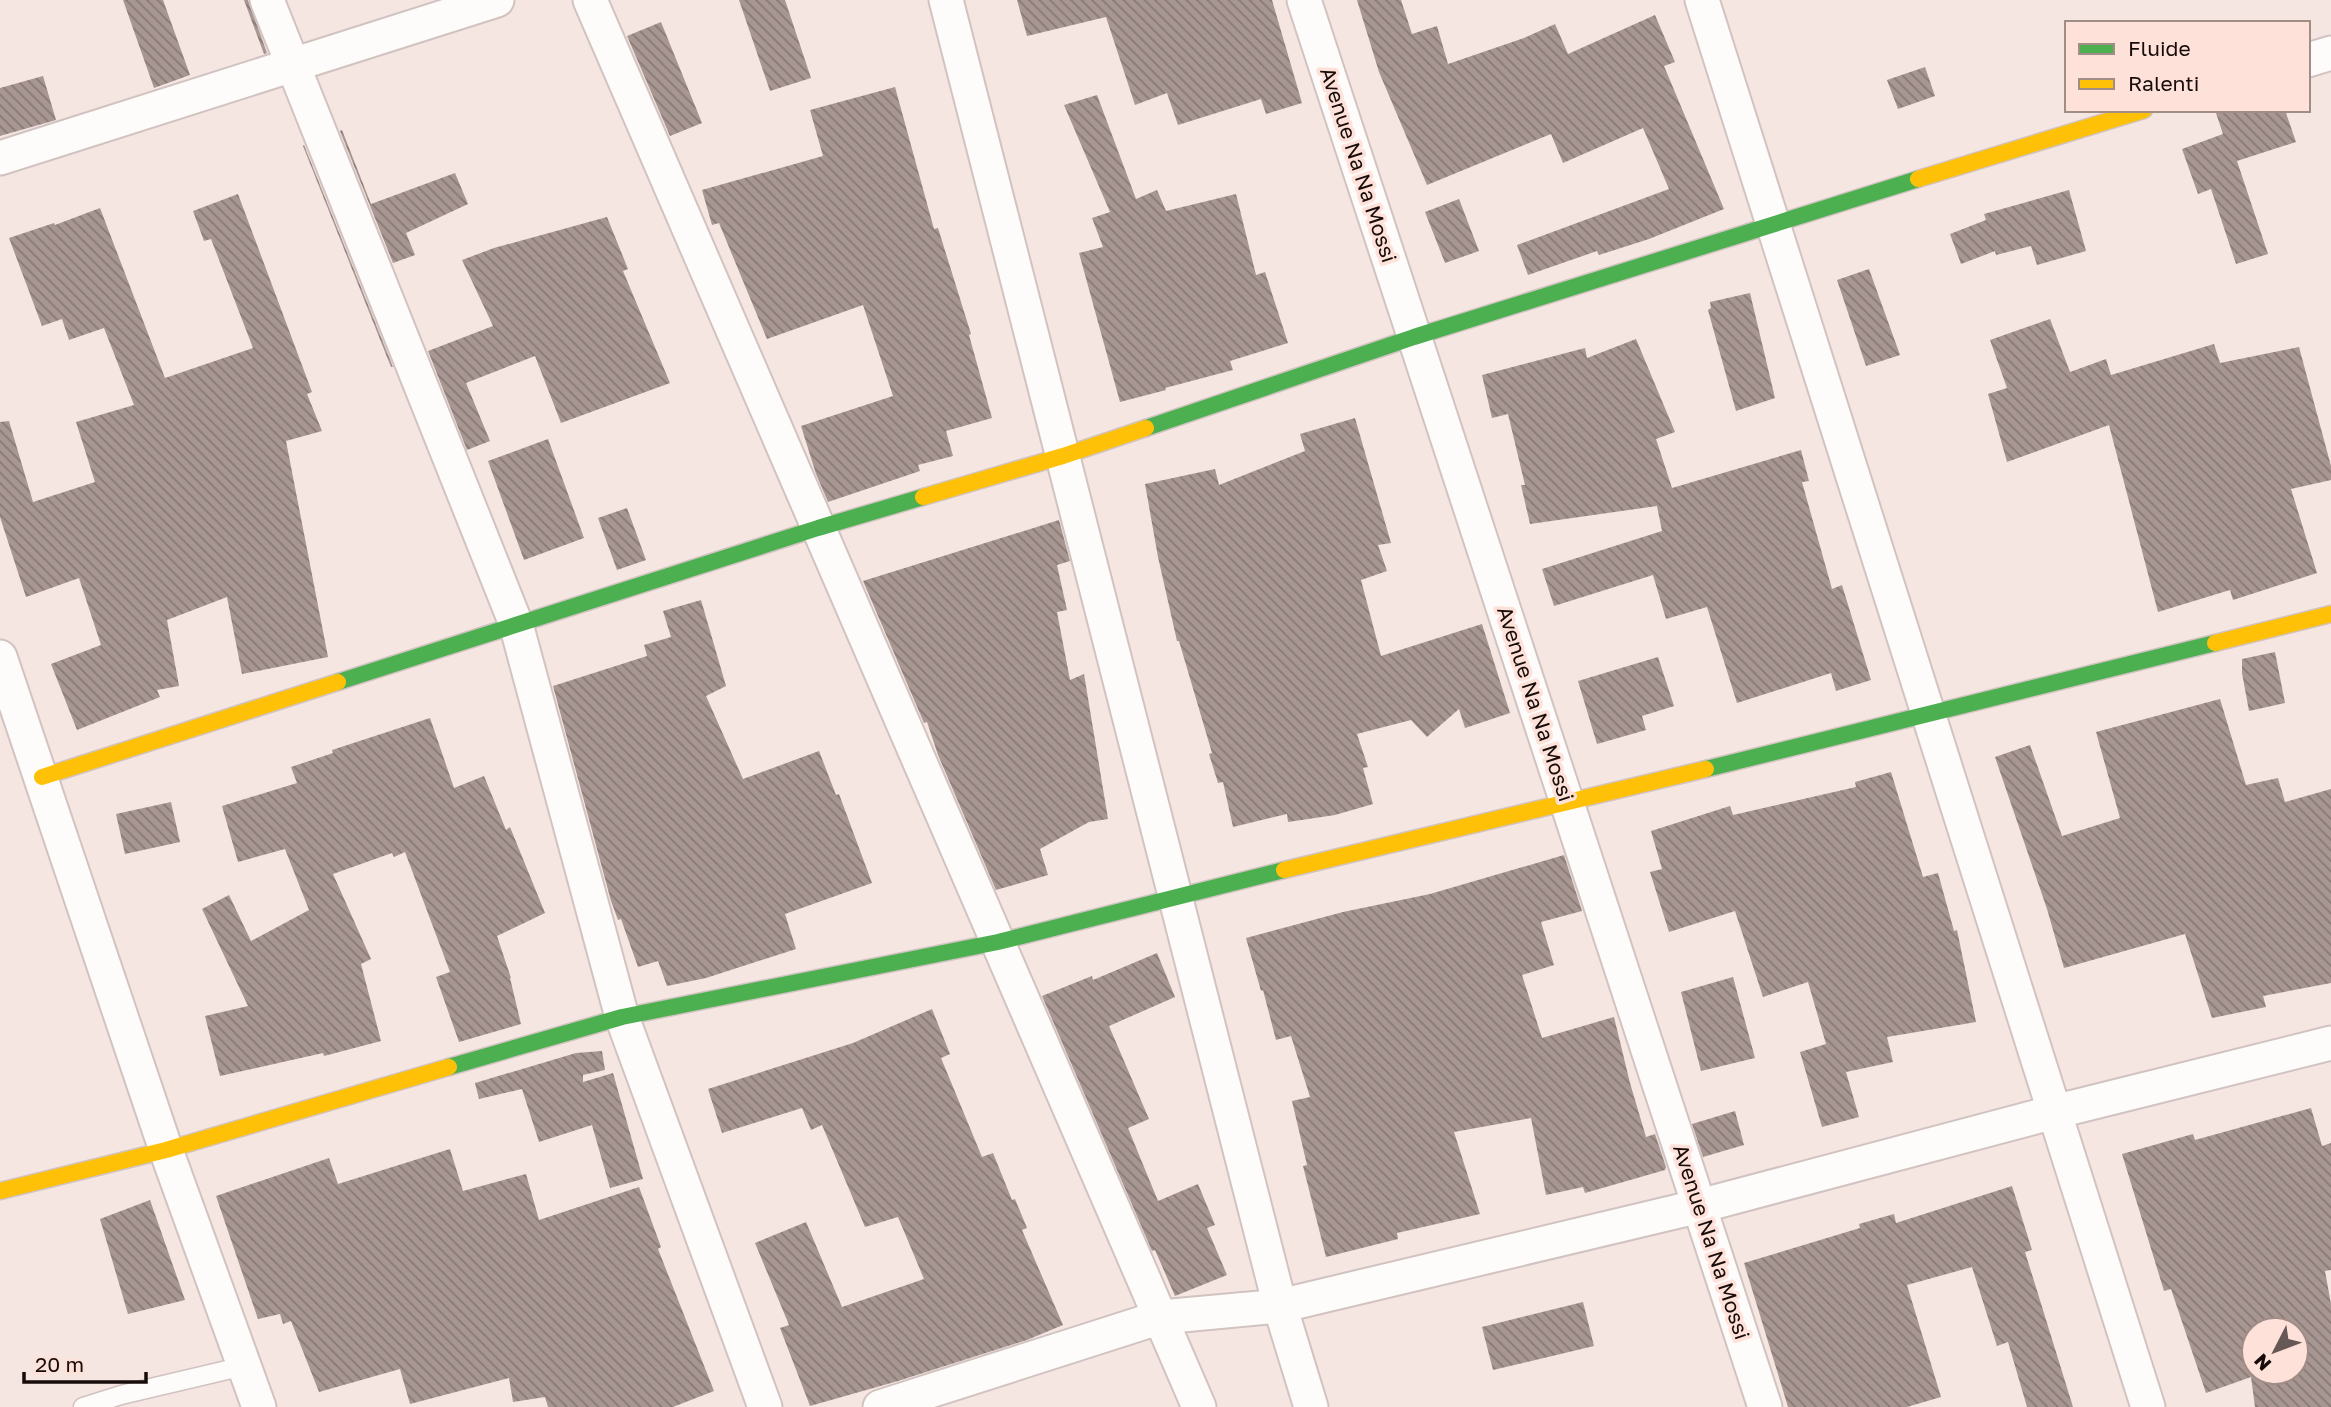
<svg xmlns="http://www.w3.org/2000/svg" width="2331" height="1407" viewBox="0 0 2331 1407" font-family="'Golos Text',sans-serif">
<defs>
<pattern id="building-back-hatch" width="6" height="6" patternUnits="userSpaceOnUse" patternTransform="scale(1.75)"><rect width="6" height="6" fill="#a79691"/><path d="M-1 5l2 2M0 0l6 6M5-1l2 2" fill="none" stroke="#877975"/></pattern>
</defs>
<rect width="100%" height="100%" fill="#f6e6e2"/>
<g fill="url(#building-back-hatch)" fill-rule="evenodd">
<path d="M123 0H163L190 75 154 88Z"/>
<path d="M244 0H248L267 53 264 54Z"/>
<path d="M739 0H785L811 78 770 91Z"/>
<path d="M1017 0H1272L1302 103 1266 114 1261 99 1178 125 1167 93 1135 105 1106 17 1027 36Z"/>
<path d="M1357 0H1401L1412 34 1437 26 1448 64 1524 38 1555 24 1568 54 1655 15 1675 62 1664 66 1724 209 1649 239 1599 255 1597 251 1528 275 1517 245 1669 189 1643 128 1563 163 1551 134 1427 185 1379 72Z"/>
<path d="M661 22 702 123 670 136 627 36Z"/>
<path d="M1925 67 1935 96 1898 109 1887 80Z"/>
<path d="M43 76 56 120 0 136V88Z"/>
<path d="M895 87 934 229 938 228 971 334 969 335 992 418 946 431 953 456 918 465 920 471 828 502 816 474 801 426 893 396 863 305 767 339 719 223 712 225 702 190 823 156 810 110Z"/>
<path d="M1097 95 1136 199 1157 190 1166 211 1236 194 1256 275 1265 272 1288 343 1230 361 1233 370 1165 388 1166 390 1120 402 1079 253 1103 247 1092 218 1110 212 1064 105Z"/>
<path d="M2215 110H2285L2296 142 2237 161 2268 254 2236 264 2211 189 2198 194 2182 149 2223 134Z"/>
<path d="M342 130 371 204 455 173 468 204 406 233 415 255 393 263 340 131Z"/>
<path d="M304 145 393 367H391L303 146Z"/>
<path d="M2069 190 2086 251 2037 265 2031 246 1996 255 1995 251 1961 264 1950 234 1986 220 1984 214Z"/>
<path d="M238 194 312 392 307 394 322 431 286 441 328 657 242 674 227 597 167 620 179 686 157 690 160 697 77 730 51 664 101 645 79 578 26 597 0 517V422L9 421 33 502 95 482 76 422 134 405 104 328 69 340 62 319 42 326 9 238 54 223 55 225 100 208 165 378 253 348 211 239 204 241 193 211Z"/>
<path d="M1459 199 1479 251 1445 263 1425 212Z"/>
<path d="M607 217 628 269 623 271 670 383 561 423 535 356 466 383 490 441 467 450 428 351 493 326 462 260 494 248Z"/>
<path d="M1869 269 1900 355 1866 366 1837 280Z"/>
<path d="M1750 293 1775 398 1736 411 1708 310 1711 308 1710 302Z"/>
<path d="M2050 319 2070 372 2106 359 2111 375 2214 344 2220 363 2299 347 2331 466V480L2291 489 2317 573 2233 600 2230 590 2158 612 2109 425 2007 462 1988 394 2007 388 1990 340Z"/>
<path d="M1636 339 1675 432 1656 439 1672 488 1801 450 1809 481 1802 482 1832 589 1842 585 1871 680 1836 691 1831 673 1737 703 1707 607 1666 619 1653 575 1554 606 1542 569 1662 531 1657 506 1530 524 1521 485H1525L1508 414 1492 418 1482 375 1585 348 1587 358Z"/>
<path d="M1355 418 1391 543 1378 545 1387 571 1361 580 1381 656 1482 624 1510 713 1465 728 1459 709 1427 737 1411 720 1357 734 1368 767 1363 768 1373 804 1335 815 1288 822 1287 814 1233 827 1223 782 1218 783 1209 754 1212 753 1179 641H1177L1158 557 1145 484 1215 469 1219 485 1305 451 1300 434Z"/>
<path d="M548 439 584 538 524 560 488 461Z"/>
<path d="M627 508 646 560 617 570 598 518Z"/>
<path d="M1059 520 1070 561 1057 565 1067 610 1057 612 1070 680 1084 674 1108 819 1089 822 1040 849 1048 875 996 890 938 755 927 722 924 723 863 581Z"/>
<path d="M701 600 726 686 706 696 743 779 819 751 836 795 839 794 872 883 785 914 796 949 706 978 667 986 658 961 638 967 621 919 618 920 611 901 553 686 647 656 644 645 671 637 663 611Z"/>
<path d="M2275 652 2285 703 2249 711 2242 673V659Z"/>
<path d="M1658 657 1674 706 1642 716 1646 730 1597 744 1578 681Z"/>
<path d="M2220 699 2246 785 2278 778 2285 802 2331 789V983L2263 996 2266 1007 2212 1018 2185 934 2064 968 2047 909 1995 757 2030 745 2062 836 2120 818 2096 732Z"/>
<path d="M430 718 454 788 484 776 506 830 510 827 545 913 497 936 511 978H510L521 1024 459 1042 436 977 450 972 405 852 394 857 392 853 333 874 371 959 361 964 381 1041 324 1056 323 1053 220 1076 205 1016 248 1006 202 909 229 895 251 941 309 910 285 849 238 862 222 806 297 783 291 767 333 753 332 750Z"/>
<path d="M1891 772 1923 877 1938 873 1954 931 1957 930 1976 1022 1887 1037 1893 1062 1846 1072 1859 1117 1822 1127 1800 1052 1826 1044 1808 982 1763 997 1735 911 1669 932 1650 872 1662 869 1651 831 1730 806 1733 815 1856 787 1855 782Z"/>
<path d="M171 802 180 842 125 854 116 814Z"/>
<path d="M1564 855 1582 911 1541 922 1554 965 1522 975 1542 1038 1614 1017 1630 1083 1646 1137 1655 1134 1666 1167 1665 1170 1585 1193 1583 1187 1546 1195 1531 1118 1454 1132 1480 1214 1397 1233 1398 1239 1326 1257 1303 1166 1307 1165 1292 1101 1310 1097 1291 1036 1276 1040 1263 990 1261 991 1246 938 1343 912 1430 894Z"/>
<path d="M1157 953 1175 997 1109 1026 1149 1119 1128 1128 1158 1201 1198 1184 1215 1225 1207 1228 1227 1275 1175 1296 1155 1250 1152 1251 1042 996 1092 976 1093 980Z"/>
<path d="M1733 977 1755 1058 1701 1071 1681 992Z"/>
<path d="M932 1009 950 1054 941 1058 982 1157 993 1153 1012 1200 1015 1199 1027 1228 1022 1230 1063 1325 1027 1340 898 1381 810 1406 780 1328 789 1325 755 1243 806 1222 842 1307 924 1279 898 1217 865 1227 822 1125 811 1130 802 1108 722 1133 708 1089 853 1043Z"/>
<path d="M602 1051 605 1070 583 1075V1082L613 1073 643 1179 610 1188 592 1125 539 1142 522 1089 479 1099 475 1083 576 1053Z"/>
<path d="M2311 1108 2322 1146 2331 1143V1270L2325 1271 2331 1304V1407H2255L2251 1377 2206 1393 2171 1289 2164 1291 2122 1154 2193 1134 2195 1140ZM2254 1330H2296V1372H2254Z"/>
<path d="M1735 1111 1744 1145 1703 1157 1692 1124Z"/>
<path d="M450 1149 463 1191 526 1174 539 1220 639 1187 661 1247 658 1249 714 1391 673 1407H548L545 1397 513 1402 509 1378 410 1404 400 1369 319 1392 291 1321 283 1324 280 1314 258 1319 216 1196 329 1158 338 1184Z"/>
<path d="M2012 1186 2032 1250 2025 1252 2073 1407H2027L2008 1342 1997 1346 1972 1267 1907 1285 1941 1397 1907 1407H1788L1744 1263 1860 1228 1859 1224 1894 1214 1896 1223Z"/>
<path d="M150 1200 185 1300 128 1314 100 1219Z"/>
<path d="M1583 1302 1594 1346 1493 1370 1482 1327Z"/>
</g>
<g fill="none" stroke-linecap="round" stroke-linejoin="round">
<g stroke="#d1c3c0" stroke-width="21">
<path id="lane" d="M83 1407 121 1395 244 1366"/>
</g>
<g stroke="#d1c3c0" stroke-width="37">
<g id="street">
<path d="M267 0 516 624 622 1017 765 1407"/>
<path d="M590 0 1199 1407"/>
<path d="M946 0 1280 1306 1311 1407"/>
<path d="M1304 0 1765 1407"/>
<path d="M1702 0 2148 1407"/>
<path d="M2308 60 2331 53"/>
<path d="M0 158 497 0"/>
<path d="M0 657 166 1150 259 1407"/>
<path d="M880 1407 1161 1317 1280 1306 1700 1206 2054 1112 2331 1043"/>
</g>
</g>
<g stroke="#d1c3c0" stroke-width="19">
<g id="fast">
<path d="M1146 428 1414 337 1918 179"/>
<path d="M338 682 818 528 923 497"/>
<path d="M1706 769 2215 643"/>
<path d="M449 1067 622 1017 998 942 1284 870"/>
</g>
</g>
<g stroke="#d1c3c0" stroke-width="19">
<g id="slow">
<path d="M1918 179 2144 110"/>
<path d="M923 497 1063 456 1146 428"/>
<path d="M2215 643 2331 614"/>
<path d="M42 777 338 682"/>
<path d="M1284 870 1706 769"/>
<path d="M0 1191 166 1150 449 1067"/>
</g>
</g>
<use href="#lane" stroke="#fefbfb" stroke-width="18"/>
<use href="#street" stroke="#fefbfb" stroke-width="33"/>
<use href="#fast" stroke="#4caf50" stroke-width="16"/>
<use href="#slow" stroke="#ffc107" stroke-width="16"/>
</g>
<g text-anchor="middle" stroke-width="7" stroke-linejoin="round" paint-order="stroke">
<g font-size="21" fill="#170c09" stroke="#fee2da">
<text transform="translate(1358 165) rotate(72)" y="7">Avenue Na Na Mossi</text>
<text transform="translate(1535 704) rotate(72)" y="7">Avenue Na Na Mossi</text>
<text transform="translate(1711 1242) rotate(72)" y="7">Avenue Na Na Mossi</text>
</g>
</g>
<rect x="2065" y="21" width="245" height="91" fill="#fee2da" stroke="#a28c86" stroke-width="2"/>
<rect x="2079" y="44" width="35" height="10" fill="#4caf50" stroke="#a28c86" stroke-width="2"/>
<text x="2128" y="56" font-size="21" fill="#170c09">Fluide</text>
<rect x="2079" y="79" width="35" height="10" fill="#ffc107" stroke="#a28c86" stroke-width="2"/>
<text x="2128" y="91" font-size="21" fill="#170c09">Ralenti</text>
<g transform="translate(2275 1351) rotate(228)"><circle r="33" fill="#fee2da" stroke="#a28c86" stroke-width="2"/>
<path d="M0-5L12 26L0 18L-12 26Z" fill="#655855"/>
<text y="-10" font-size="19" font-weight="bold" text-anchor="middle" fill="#170c09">N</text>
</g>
<path d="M24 1372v10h122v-10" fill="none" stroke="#170c09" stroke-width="3.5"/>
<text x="35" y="1372" font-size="21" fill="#170c09" stroke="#fee2da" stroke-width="5" paint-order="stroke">20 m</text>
</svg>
